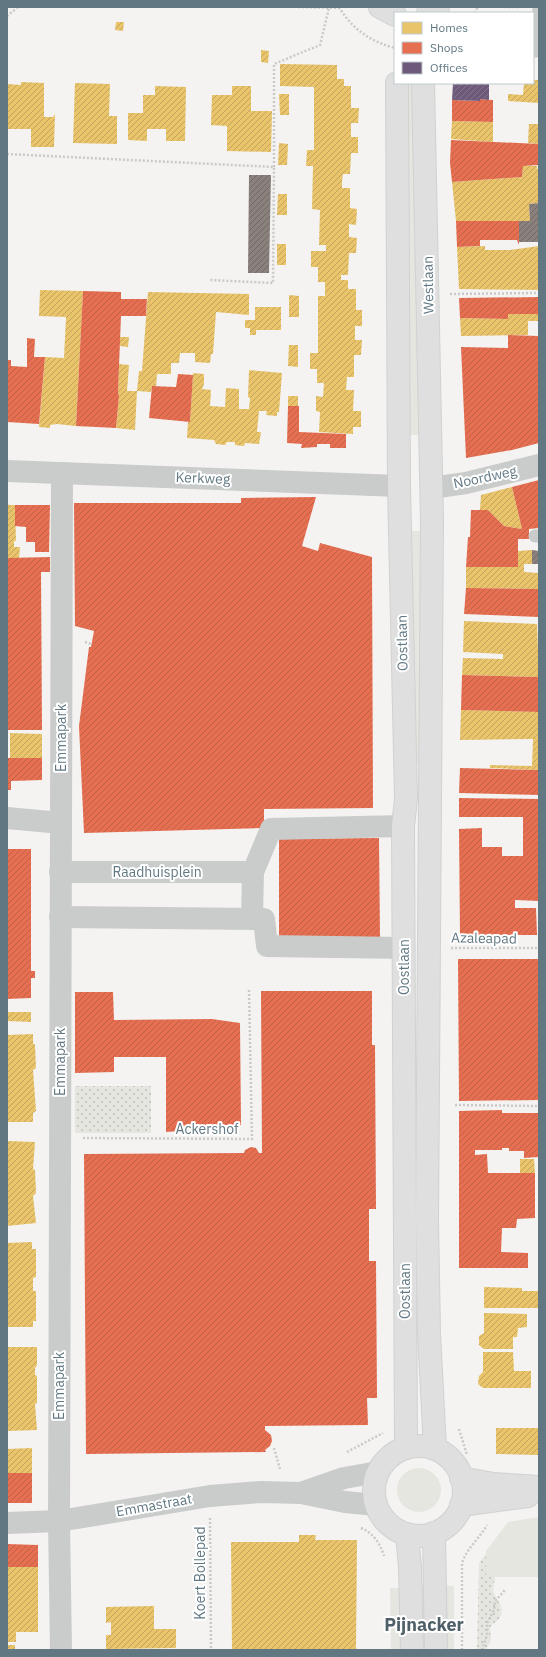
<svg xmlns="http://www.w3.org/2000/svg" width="546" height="1657" viewBox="0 0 546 1657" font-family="'IBM Plex Sans',sans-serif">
<defs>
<pattern id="garden-dots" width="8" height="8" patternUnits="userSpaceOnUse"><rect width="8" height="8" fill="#e4e6df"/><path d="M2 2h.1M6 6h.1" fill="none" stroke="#bcbfba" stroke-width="1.8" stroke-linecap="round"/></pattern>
<pattern id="homes-hatch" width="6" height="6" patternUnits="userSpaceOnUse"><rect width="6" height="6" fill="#e9c46a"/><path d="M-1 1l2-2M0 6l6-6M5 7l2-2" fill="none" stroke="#c0a45d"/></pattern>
<pattern id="shops-hatch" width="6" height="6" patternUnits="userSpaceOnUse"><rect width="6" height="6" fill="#e76f51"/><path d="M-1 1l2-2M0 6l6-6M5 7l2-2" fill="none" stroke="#bf6049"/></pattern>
<pattern id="offices-hatch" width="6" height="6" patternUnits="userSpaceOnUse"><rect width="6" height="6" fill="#6d597a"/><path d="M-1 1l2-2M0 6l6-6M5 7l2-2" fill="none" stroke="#81728d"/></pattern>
<pattern id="industry-hatch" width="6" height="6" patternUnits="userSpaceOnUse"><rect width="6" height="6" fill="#8a817c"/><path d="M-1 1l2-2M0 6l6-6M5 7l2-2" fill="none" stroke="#6f6a67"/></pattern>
</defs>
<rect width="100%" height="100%" fill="#f4f3f1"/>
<g fill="#e4e6df">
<path d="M404 83H416L421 435H409Z"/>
<path d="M409 531H421L422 767 410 756Z"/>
<circle cx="419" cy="1490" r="22"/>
<path d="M539 1517V1577H486V1551L508 1522Z"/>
<path d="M441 1585 454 1586V1650H443Z"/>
<path d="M417 1586H428L430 1650H419Z"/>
<path d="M390 1588H402L406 1650H391Z"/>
</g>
<g fill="url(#garden-dots)">
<rect x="75" y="1086" width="76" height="47"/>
<path d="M486 1554V1577H495L493 1590C495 1600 507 1607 499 1619 496 1623 492 1623 490 1628L491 1639 486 1650H477L479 1563Z"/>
</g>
<g fill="url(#homes-hatch)">
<path d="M116 22H124L123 31 115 30Z"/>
<path d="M261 50 269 51 268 63 261 62Z"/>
<path d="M280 64 337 65V79H344V86H351V108H359L358 123H351V137H358V153H351L350 174H343L342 181V188H350V208L357 209 356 225 349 224V237L357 238 356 253H349L348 275H341V280H348V289H356V310H362V326H355V340H362L361 355H354V377H347L346 390H354L353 411H361V427H353V434L319 432 320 412 316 411V396L323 397 324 383H317V369H310V353H318V296H325V282H318V267H311V251H326V245H319L320 210 312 209 313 166H306L307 150H314V87L280 86Z"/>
<path d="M533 80H539V103L508 101V94L523 95 524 83H533Z"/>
<path d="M21 82 44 83V117H53L55 114 54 147H31V129H7V84L21 85Z"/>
<path d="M75 83 110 84 109 116H117V144L73 143Z"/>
<path d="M155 86 186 87 185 141H166V129H147V141L128 140V113H143V95H155Z"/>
<path d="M232 86H251V111H272L271 152 227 151V126L211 125 212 95H232Z"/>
<path d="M279 94H289V115H280Z"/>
<path d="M452 121 493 122V142L451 139Z"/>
<path d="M529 124H539V144L528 143Z"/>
<path d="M279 143 288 144 287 165H278Z"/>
<path d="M523 166H537V169H539V203L529 204 530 221H456L452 182 522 177Z"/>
<path d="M278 194H287V215H277Z"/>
<rect x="277" y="244" width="9" height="21"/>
<path d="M485 246V250H510L539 246V290L459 289 457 247Z"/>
<path d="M40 290 83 291 76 426 57 424 50 425V428L39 427 45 357 64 358 66 317 39 316Z"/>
<path d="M148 292 249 294V315L216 312 213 354H211L210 363 195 362V353H180L179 363H171V374H157L156 387 152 386 151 392 137 391 139 371H142Z"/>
<path d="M289 295 299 296V317H289Z"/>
<path d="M255 307H281V330H256V335H250V328H245V320H255Z"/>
<path d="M508 314H539V321H528V335L461 336 460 318 508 319Z"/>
<path d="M120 337H129L128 347 120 346Z"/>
<path d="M289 345H298V367L288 366Z"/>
<path d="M119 364 129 365 127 391H137L135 430 116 428 119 396 118 392Z"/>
<path d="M249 370 282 373 279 412H277V416L266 415 267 411H259L257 432H261L259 444 245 443 244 446 235 445V442H227L225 445 216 444 214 440 187 438 188 422H190L193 373 204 374V384L202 389 211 390 210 406 225 407 226 388 239 389V409H249L250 398 248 397Z"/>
<rect x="288" y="396" width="10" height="10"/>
<path d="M512 487 522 529 504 526 488 510H480L481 495Z"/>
<path d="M7 503 9 505H15L16 541H14V547H20L19 558H7Z"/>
<path d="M532 550V564H524V572L539 573V589L466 588V567H518V551Z"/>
<path d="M464 621 537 624 539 677 462 675 463 658 503 659V654L463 652Z"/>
<path d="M461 710 539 712V770L490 768V765L532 766 533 739 460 740Z"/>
<path d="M10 733 42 734V758H10Z"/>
<path d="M7 1012H31V1022L7 1021Z"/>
<path d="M33 1034V1043L35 1045 36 1068 33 1070 36 1111 33 1113V1122H7V1035Z"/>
<path d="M7 1141 35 1142 33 1169 35 1170 36 1193 33 1196 36 1223 7 1226Z"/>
<path d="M520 1159H534L535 1173H520Z"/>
<path d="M32 1242V1249H36V1277L33 1278V1291H36V1321H33V1327H7V1243Z"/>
<path d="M484 1287 522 1288V1291H539V1308H484Z"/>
<path d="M484 1313 527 1314V1327L518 1328 517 1337H513V1349H484L479 1345V1336L484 1333Z"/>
<path d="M7 1347H37V1365L35 1368V1375L37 1376V1403L35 1404 37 1430 7 1431Z"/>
<path d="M483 1352H513L514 1371H531V1388H483L478 1384 479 1376 483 1372Z"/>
<path d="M496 1428H539V1455L496 1454Z"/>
<path d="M32 1448V1473H7V1449Z"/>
<path d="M299 1535H316L315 1540H357L356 1650H232L231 1542H299Z"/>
<path d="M7 1567H38V1632H16V1642H7Z"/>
<path d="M154 1606V1629H176V1648L106 1649V1635H111V1622L106 1623V1607Z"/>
<rect x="7" y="1645" width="8" height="5"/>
</g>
<g fill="url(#shops-hatch)">
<path d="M480 99 493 100V122L452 121V100L480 101Z"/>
<path d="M451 140 539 144V165L523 166 522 177 452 182 450 163Z"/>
<path d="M456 221H519V245L517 240H480V246L457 247Z"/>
<path d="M83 291 121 292V299H147L146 316H121L118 392 119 396 116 428 76 426Z"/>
<path d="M539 297V314H508V319L460 318 459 298Z"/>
<path d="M508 335 539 336V443L512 450 466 458 461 347 508 348Z"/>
<path d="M27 338 35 339 34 357H45L39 424 7 422V360H11V366L27 367Z"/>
<path d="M178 374 193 375 190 422 149 418 152 386 176 387Z"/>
<path d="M288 406H299V432L346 434V448H330V444H317V447L301 448 302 444 287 443Z"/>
<path d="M539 480V528L529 529V539H518V567H466L468 537H470L471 510H488L504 526 522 529 512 487Z"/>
<path d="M316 497 302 546 318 551 320 543 372 557 373 808 264 809V828L84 833 79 726 89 647H91L94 631 75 626 74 503H241V498Z"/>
<path d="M15 505H50L49 552H35V542H26V527L15 526Z"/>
<path d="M50 557V572H41L42 730H7V558Z"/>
<path d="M466 588 539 589V617L464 614Z"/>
<path d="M462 675 539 677V712L461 710Z"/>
<path d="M7 758H42V780L11 781V790H7Z"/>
<path d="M460 768 539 770V795L459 793Z"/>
<path d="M459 798 539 799V901L515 900V908H536L537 935H460L459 829 482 828V847H502V856H523V817H459Z"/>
<path d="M379 838 380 939H279V839Z"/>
<path d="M7 849H31V971H35V978H31V998L7 999Z"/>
<path d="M458 959H539V1100L459 1101Z"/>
<path d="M261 991H372V1045H375L376 1209H369V1261H376L377 1398H367L368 1425 265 1426V1430L271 1435 272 1441 270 1446 265 1450 266 1452 86 1454 84 1154 244 1153 245 1150 251 1147 256 1148 259 1153H262Z"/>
<path d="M75 992H113L114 1020 212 1019 240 1023 241 1125H195V1130L166 1132V1057H114V1072L75 1073Z"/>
<path d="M502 1110V1113H539V1157L524 1158V1151H509V1148H502V1150H475V1155L487 1154 488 1173H535V1218L517 1219 516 1228H502L501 1252 528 1253V1268H459V1111Z"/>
<rect x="7" y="1473" width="25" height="30"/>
<path d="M7 1544 38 1545V1567H7Z"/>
</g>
<path fill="url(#offices-hatch)" d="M453 83H489V100L480 99V101L452 100Z"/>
<g fill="url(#industry-hatch)">
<path d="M249 175H271L269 273H248Z"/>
<path d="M539 203V242H519V221H530L529 204Z"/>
<path d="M532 550 539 551V564H532Z"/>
</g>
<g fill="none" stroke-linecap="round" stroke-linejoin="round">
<g stroke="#d0d1d1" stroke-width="24">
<g id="secondary">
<path d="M380 7 395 15"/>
<path d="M428 13 438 7"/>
<path d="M397 83 399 486 406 799 403 826 406 1448"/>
<path d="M423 83 432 521 427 1220 429 1333 435 1449"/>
<circle cx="419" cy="1491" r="45"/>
<path d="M461 1478 493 1484 539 1487"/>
<path d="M461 1505 528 1496"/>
<path d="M434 1533 436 1650"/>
<path d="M407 1534 410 1567 412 1650"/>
</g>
</g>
<g stroke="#c9c9ca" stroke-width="2.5" stroke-dasharray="2 2" stroke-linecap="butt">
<path d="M298 7 340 8"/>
<path d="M339 7C352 29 371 42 395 48"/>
<path d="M504 7H521"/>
<path d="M474 13 478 7"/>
<path d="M7 16 18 7"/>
<path d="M7 154 274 167 273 283 210 280"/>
<path d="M274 167V64L320 45 329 8"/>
<path d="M450 294 539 293"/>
<path d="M85 642 91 644"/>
<path d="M451 948H539"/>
<path d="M455 1105 539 1106"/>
<path d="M83 1138 252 1139 249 989"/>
<path d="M459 1429 467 1455"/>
<path d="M274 1448 280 1469"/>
<path d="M347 1452 383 1433"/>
<path d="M210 1518 211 1650"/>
<path d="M361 1528C373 1533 380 1543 384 1556"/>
<path d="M462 1650V1563C467 1548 479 1539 487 1525"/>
<path d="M482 1650 487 1635V1623L494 1610 495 1601 505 1590"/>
</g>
<g stroke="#cacccc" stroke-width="13">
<path d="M533 51H537L539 7"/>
<path d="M535 536H539"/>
</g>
<g stroke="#cacccc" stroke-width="22">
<path d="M7 471 399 486"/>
<path d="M431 488 466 483 539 465"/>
<path d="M7 818 61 823"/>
<path d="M60 872H253L271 829 403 826"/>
<path d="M60 917 264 919 267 946 404 948"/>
<path d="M252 919 253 872"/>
<path d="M301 1493 344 1478 378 1472"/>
<path d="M7 1523 59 1521 210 1496 261 1492 301 1493 345 1502 376 1505"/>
<path d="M61 1650 59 1521 62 473"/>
</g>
<use href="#secondary" stroke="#dfdfe0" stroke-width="22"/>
</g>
<g text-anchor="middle" stroke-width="4" stroke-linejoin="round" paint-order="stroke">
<g font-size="14" fill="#617883" stroke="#fff">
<text transform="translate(428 285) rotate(-91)" y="5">Westlaan</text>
<text transform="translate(485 477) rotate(-12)" y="5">Noordweg</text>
<text transform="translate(203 478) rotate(2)" y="5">Kerkweg</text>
<text transform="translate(402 643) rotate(-91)" y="5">Oostlaan</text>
<text transform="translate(61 738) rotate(-90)" y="5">Emmapark</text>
<text x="157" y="877">Raadhuisplein</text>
<text transform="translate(484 938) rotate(1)" y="5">Azaleapad</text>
<text transform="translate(404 967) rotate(-90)" y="5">Oostlaan</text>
<text transform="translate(60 1062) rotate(-90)" y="5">Emmapark</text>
<text x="207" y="1134">Ackershof</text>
<text transform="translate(405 1291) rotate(-90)" y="5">Oostlaan</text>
<text transform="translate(59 1386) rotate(-90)" y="5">Emmapark</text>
<text transform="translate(154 1505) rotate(-10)" y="5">Emmastraat</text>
<text transform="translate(200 1573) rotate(-90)" y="5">Koert Bollepad</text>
</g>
<g font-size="18" font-weight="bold" fill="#506068" stroke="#fff">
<text x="424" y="1631">Pijnacker</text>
</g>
</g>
<rect width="546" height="1657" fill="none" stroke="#617883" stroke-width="16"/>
<rect x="394" y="12" width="140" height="72" fill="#ffffff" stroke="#c0c9cd"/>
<rect x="402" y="22" width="20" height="12" fill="#e9c46a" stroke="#c0c9cd"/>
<text x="430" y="32" font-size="12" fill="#617883">Homes</text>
<rect x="402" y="42" width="20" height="12" fill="#e76f51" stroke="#c0c9cd"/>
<text x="430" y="52" font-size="12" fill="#617883">Shops</text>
<rect x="402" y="62" width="20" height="12" fill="#6d597a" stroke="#c0c9cd"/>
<text x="430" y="72" font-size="12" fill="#617883">Offices</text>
</svg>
